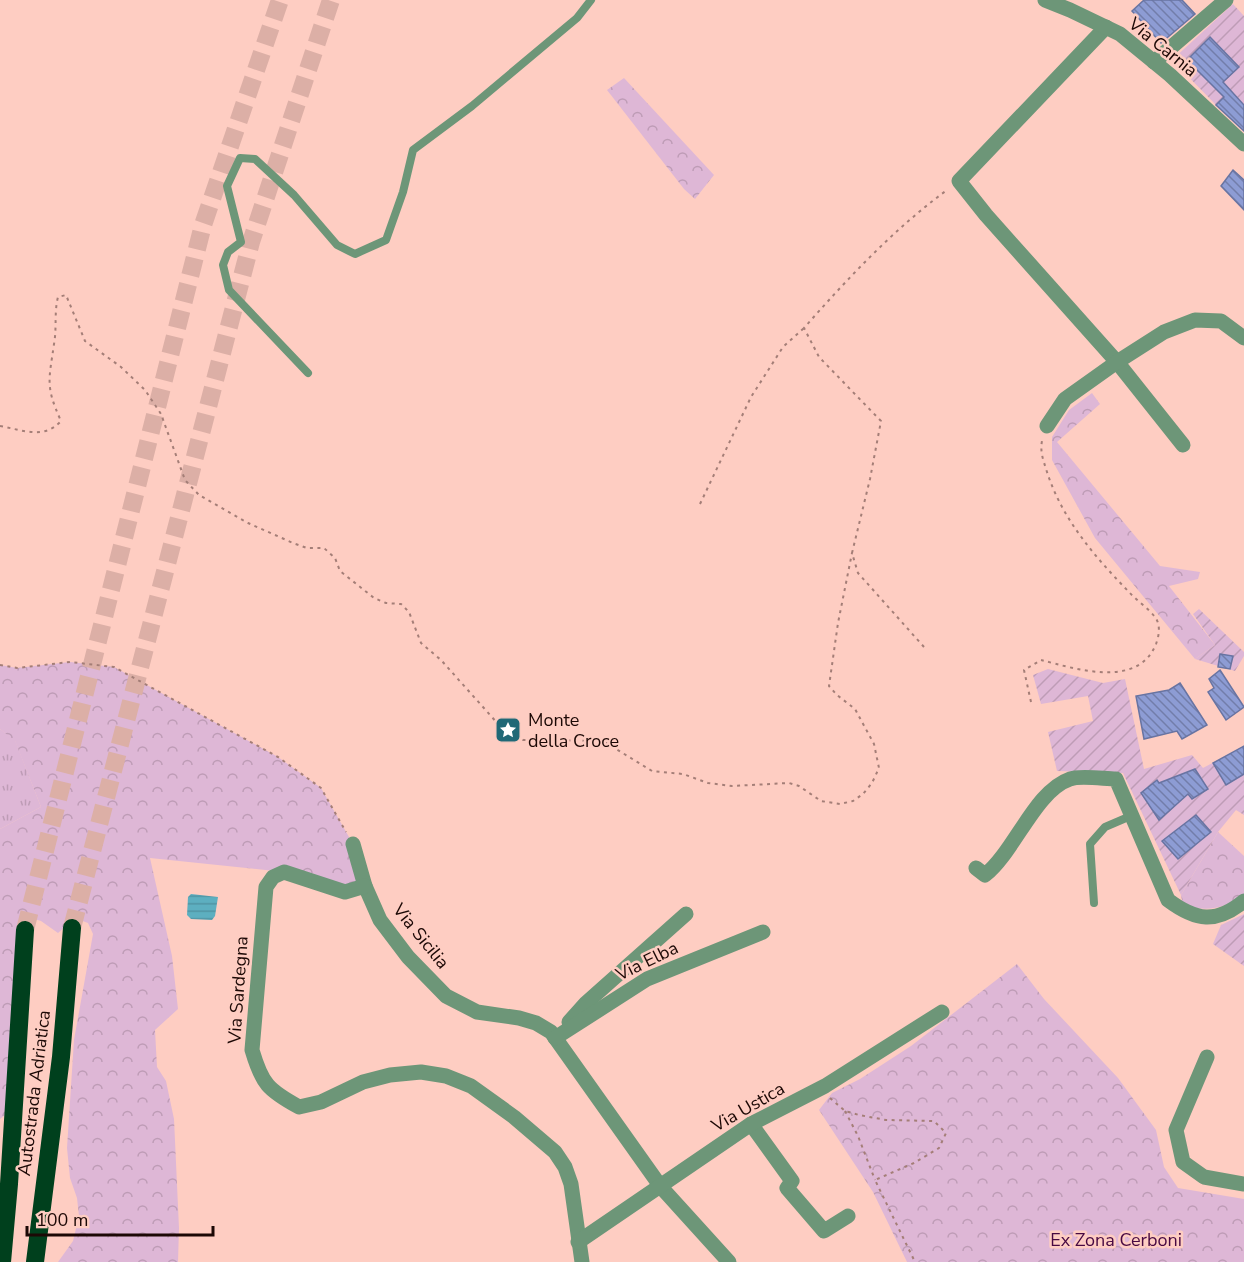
<svg xmlns="http://www.w3.org/2000/svg" width="1244" height="1262" viewBox="0 0 1244 1262" font-family="'Nunito Sans',sans-serif">
<defs>
<pattern id="grass-tufts" width="24" height="20" patternUnits="userSpaceOnUse" patternTransform="scale(1.5)"><rect width="24" height="20" fill="#deb7d6"/><path d="M3 7l-1-3M5 7V3M7 7l1-3M15 17l-1-3M17 17v-4M19 17l1-3" fill="none" stroke="#be9cb6"/></pattern>
<pattern id="forest-crowns" width="20" height="18" patternUnits="userSpaceOnUse" patternTransform="scale(1.5)"><rect width="20" height="18" fill="#deb7d6"/><path d="M2 6a3 3 0 1 1 6 0M12 15a3 3 0 1 1 6 0" fill="none" stroke="#be9cb6"/></pattern>
<pattern id="garden-furrows" width="10" height="10" patternUnits="userSpaceOnUse" patternTransform="scale(1.5)"><rect width="10" height="10" fill="#deb7d6"/><path d="M-1 1l2-2M0 10L10 0M9 11l2-2" fill="none" stroke="#be9cb6"/></pattern>
<pattern id="water-rules" width="6" height="5" patternUnits="userSpaceOnUse" patternTransform="scale(1.5)"><rect width="6" height="5" fill="#5dafc0"/><path d="M0 2.5h6" fill="none" stroke="#5095a4"/></pattern>
<pattern id="building-back-hatch" width="6" height="6" patternUnits="userSpaceOnUse" patternTransform="scale(1.5)"><rect width="6" height="6" fill="#8d9cd4"/><path d="M-1 5l2 2M0 0l6 6M5-1l2 2" fill="none" stroke="#727daa"/></pattern>
</defs>
<rect width="100%" height="100%" fill="#fecdc2"/>
<path fill="url(#grass-tufts)" d="M0 729 15 740 41 807 0 829Z"/>
<g fill="url(#forest-crowns)">
<path d="M624 78 714 175 695 199 684 189 607 90Z"/>
<path d="M1092 393 1100 404 1057 442 1160 566 1200 572 1198 579 1169 586 1215 645 1195 659 1095 538 1052 460V437L1069 410Z"/>
<path d="M70 662 114 667 278 757 321 788 353 844 365 886 345 892 284 872 150 858 172 956 178 1009 155 1030 157 1067 166 1081 174 1119 179 1228 178 1262H58L73 1241 79 1216 77 1198 70 1178 67 1148 74 1040 93 934 88 923 80 920 66 926 58 933 41 921 34 919 24 924 5 1115 0 1119V829L41 807 15 741 0 729V665L17 668Z"/>
<path d="M1218 832 1244 856V894C1224 910 1208 911 1183 906L1181 895Z"/>
<path d="M1017 964 1044 999 1118 1078 1156 1130 1164 1167 1178 1188 1244 1199V1262H907L873 1192 819 1110 832 1093 860 1079 911 1046Z"/>
</g>
<g fill="url(#garden-furrows)">
<path d="M1233 4 1244 16V105L1231 91 1216 105 1172 60Z"/>
<path d="M1199 609 1244 652V656L1235 671 1195 659 1215 645 1193 614Z"/>
<path d="M1048 669 1103 683 1125 679 1144 769 1192 755 1203 768 1244 746V815L1236 810 1218 832 1181 895 1123 773 1057 771 1048 732 1093 721 1088 696 1041 704 1033 675Z"/>
<path d="M1244 914V966L1213 944 1221 925Z"/>
</g>
<path fill="url(#water-rules)" d="M191 894 218 897 215 916 212 920 191 919 187 915 188 897Z"/>
<g fill="url(#building-back-hatch)" stroke="#6874a2" stroke-width="1.5">
<path d="M1144 0H1182L1195 14 1161 43 1132 11Z"/>
<path d="M1210 37 1239 67 1223 82 1244 105V131L1216 105 1224 97 1187 60Z"/>
<path d="M1233 170 1244 180V210L1221 186Z"/>
<path d="M1220 654 1233 656 1230 669 1218 667Z"/>
<path d="M1220 670 1244 707 1226 720 1208 692 1214 688 1209 679Z"/>
<path d="M1180 683 1207 725 1182 739 1177 731 1144 739 1136 696 1169 690Z"/>
<path d="M1244 746V774L1226 785 1213 763Z"/>
<path d="M1195 769 1208 789 1192 799 1188 794 1159 820 1141 793 1157 780 1159 783Z"/>
<path d="M1196 815 1211 832 1178 859 1162 841Z"/>
</g>
<g fill="none" stroke-linecap="round" stroke-linejoin="round">
<g stroke="#dcafa6" stroke-width="18" stroke-dasharray="18 9" stroke-linecap="butt">
<path d="M72 928 251 242 331 0"/>
<path d="M25 930 203 225 280 0"/>
</g>
<g stroke="#a47e77" stroke-width="2" stroke-dasharray="3 4.5" stroke-linecap="butt">
<path d="M0 426C23 430 44 440 61 421 45 386 49 380 54 344 57 328 54 312 58 297L66 295 85 341 121 367 145 390 161 414 185 480 199 495 248 523 293 543 307 548H324L335 558 340 571 374 598 386 603 401 604 409 612 421 643 441 660 499 725 523 740 603 741 652 771 683 774 708 783 732 786 789 783 799 786 821 801 840 804 853 801 863 794 872 783 879 768 874 744 855 709 837 695 829 686 838 623 852 553"/>
<path d="M700 504 751 397 783 347 804 328"/>
<path d="M924 647 858 573 852 553 870 479 881 421 819 357 804 328C848 278 894 229 947 190"/>
<path d="M0 665 17 668 70 662 114 667 278 757 321 788 346 832"/>
<path d="M1031 702 1024 670 1041 660C1076 669 1138 689 1156 644 1159 636 1161 625 1155 617 1148 608 1137 601 1129 592 1095 557 1062 519 1047 472 1043 459 1039 450 1043 437"/>
<path d="M830 1098 845 1111 859 1115 886 1120 934 1121 946 1133 939 1148 914 1163 875 1180 915 1262"/>
<path d="M845 1111 858 1136 875 1180"/>
</g>
<g stroke="#6d9678" stroke-width="8">
<path d="M308 373 229 290 223 265 228 252 241 242 227 186 240 158 255 159 294 195 337 245 355 254 386 240 403 192 413 150 472 106 577 18 591 0"/>
<path d="M1094 903 1090 844 1105 827 1133 815"/>
</g>
<g stroke="#6d9678" stroke-width="15">
<path d="M1106 27 959 181 986 215 1117 362 1183 445"/>
<path d="M1154 62 1226 0"/>
<path d="M1047 426 1065 399 1117 362 1164 332 1195 320 1221 321 1244 338"/>
<path d="M353 844 365 886 380 920 408 957 446 996 477 1012 519 1018 536 1023 551 1032 661 1187 729 1262"/>
<path d="M976 868 985 875C1015 851 1035 791 1070 779 1080 775 1105 779 1116 779L1168 900C1196 921 1216 924 1244 901"/>
<path d="M365 886 345 892 284 872 273 877 266 887 252 1050C262 1084 268 1090 299 1107L321 1102 363 1082 390 1075 421 1072 446 1076 471 1086 514 1117 555 1152 565 1167 571 1184 582 1262"/>
<path d="M569 1022 586 1003 686 914"/>
<path d="M555 1038 647 979 763 932"/>
<path d="M1207 1057 1176 1130 1183 1162 1204 1177 1244 1184"/>
<path d="M751 1124 792 1181 787 1188 824 1231 848 1216"/>
<path d="M578 1242 751 1124 825 1086 942 1012"/>
</g>
<path stroke="#6d9678" stroke-width="15" d="M1045 0 1070 10 1120 34 1170 75 1244 144"/>
<g stroke="#00401d" stroke-width="18">
<path d="M2 1262 9 1184 25 930"/>
<path d="M35 1262 61 1057 72 928"/>
</g>
</g>
<defs>
<g id="sight-square" transform="scale(1.35)"><rect x="-9" y="-9" width="18" height="18" rx="4" fill="#206876" stroke="#fecdc2"/><path d="M0-6L1.8-2.2L6-1.7L2.9 1.2L3.7 5.4L0 3.3L-3.7 5.4L-2.9 1.2L-6-1.7L-1.8-2.2Z" fill="#fff"/></g>
</defs>
<g fill-rule="evenodd">
<use href="#sight-square" x="508" y="730"/>
</g>
<g text-anchor="middle" stroke-width="5" stroke-linejoin="round" paint-order="stroke">
<g font-size="18" fill="#1c0805" stroke="#fecdc2">
<text transform="translate(1163 47) rotate(39)" y="6">Via Carnia</text>
<text transform="translate(421 936) rotate(51)" y="6">Via Sicilia</text>
<text transform="translate(647 961) rotate(-26)" y="6">Via Elba</text>
<text transform="translate(238 990) rotate(-86)" y="6">Via Sardegna</text>
<text transform="translate(34 1093) rotate(-83)" y="6">Autostrada Adriatica</text>
<text transform="translate(748 1107) rotate(-30)" y="6">Via Ustica</text>
</g>
<g font-size="18" fill="#1c0805" stroke="#fecdc2" text-anchor="start">
<text x="528" y="726">Monte<tspan x="528" dy="21">della Croce</tspan></text>
</g>
<g font-size="18" fill="#480942" stroke="#fecdc2">
<text x="1116" y="1246">Ex Zona Cerboni</text>
</g>
</g>
<path d="M27 1226v9h186v-9" fill="none" stroke="#1c0805" stroke-width="3"/>
<text x="36" y="1226" font-size="18" fill="#1c0805" stroke="#fecdc2" stroke-width="4.5" paint-order="stroke">100 m</text>
</svg>
